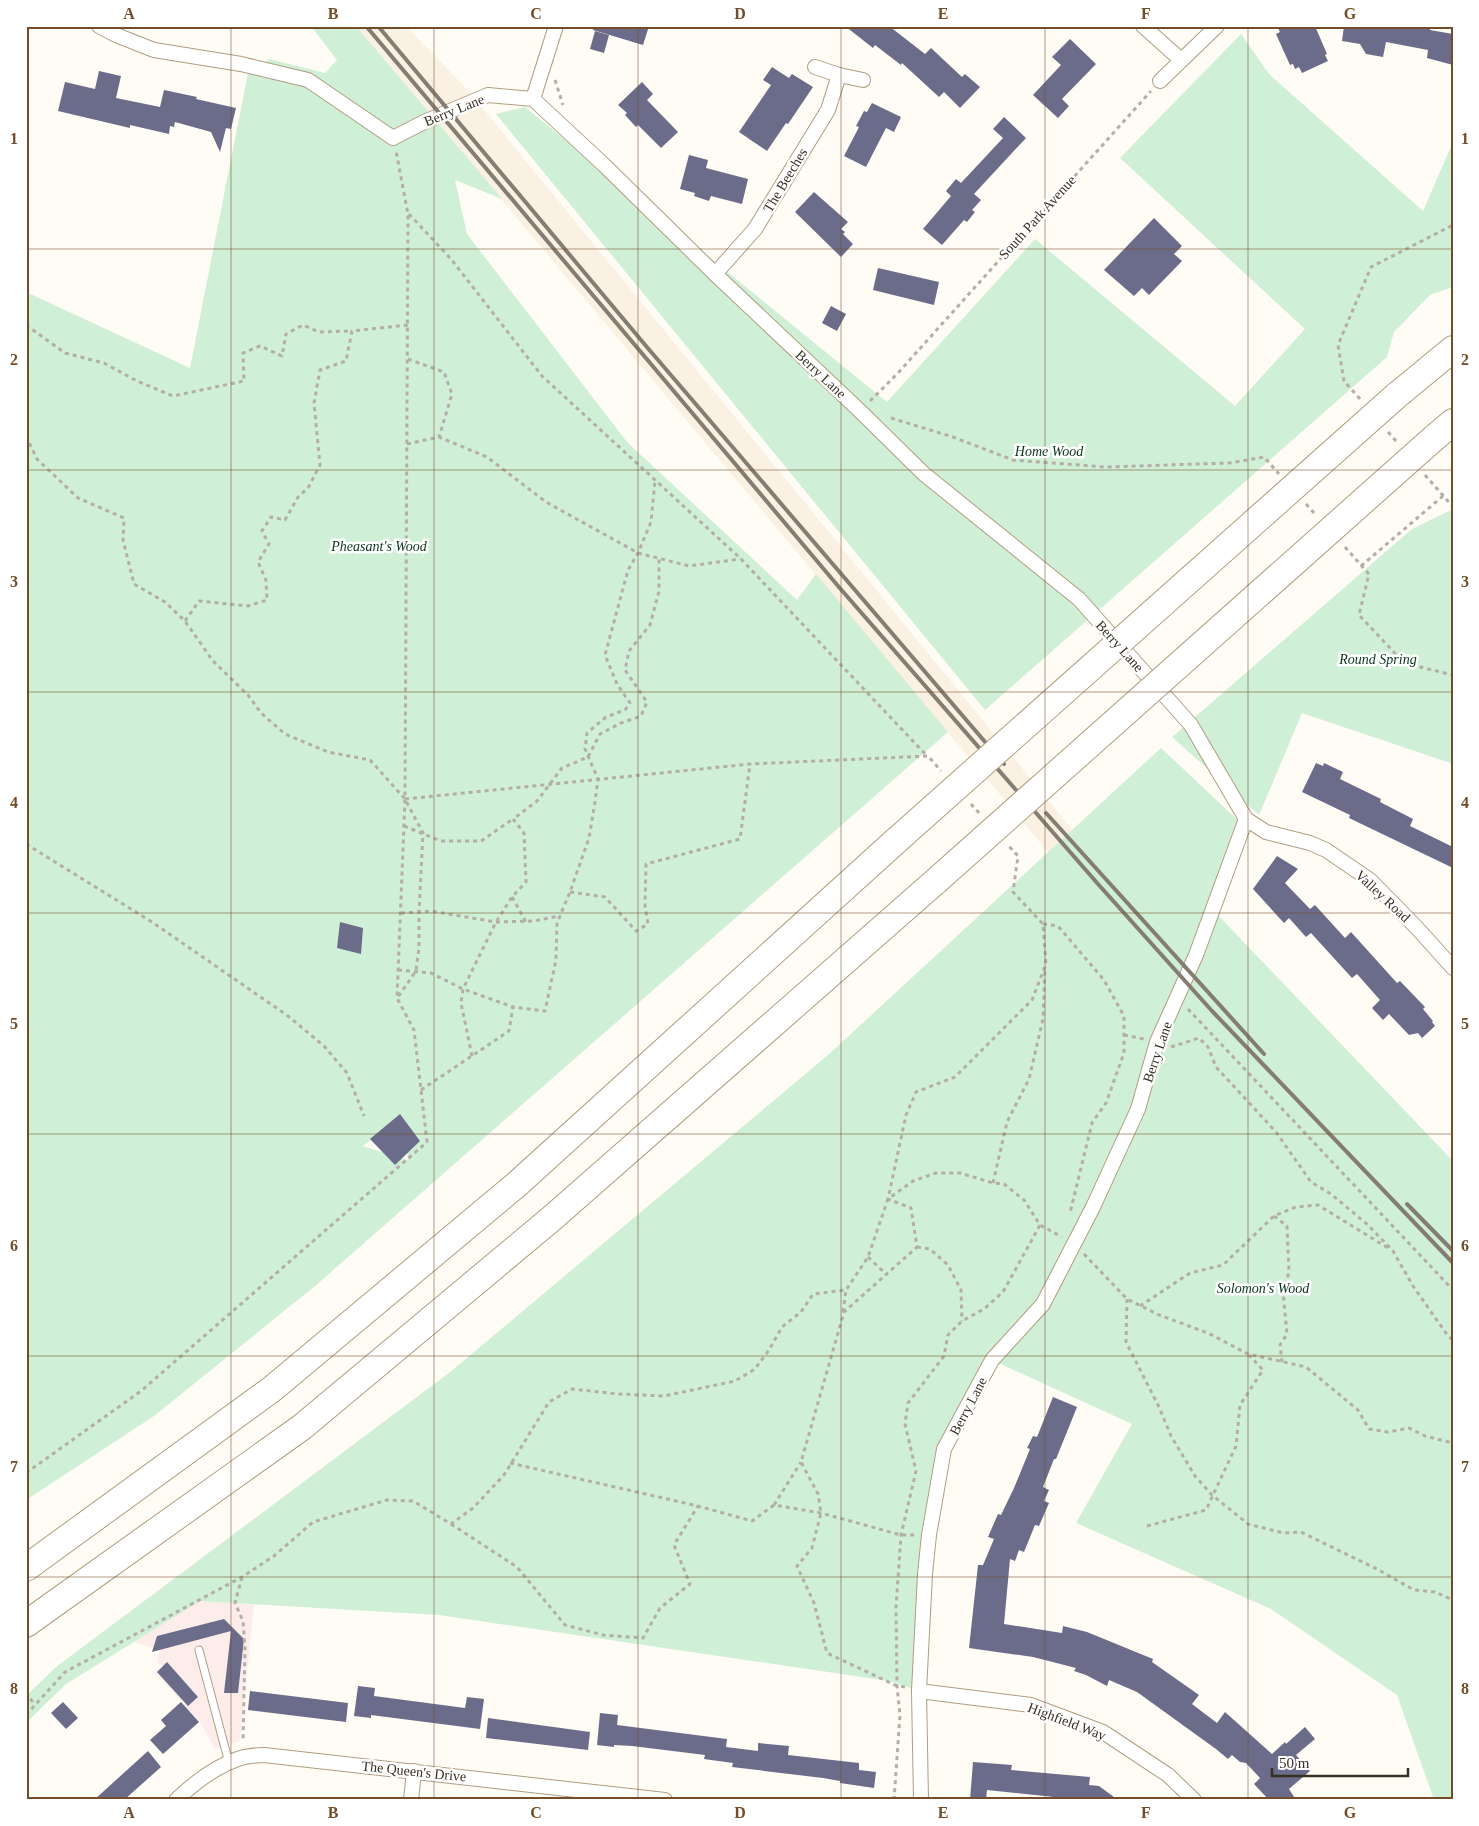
<svg xmlns="http://www.w3.org/2000/svg" width="1479" height="1826" viewBox="0 0 1479 1826" font-family="Georgia,serif">
<rect width="100%" height="100%" fill="#fffbf5"/>
<path fill="#fdedea" d="M199 1601 254 1604 240 1741 215 1749 199 1720 159 1677 168 1668 157 1663 160 1650 134 1642Z"/>
<path fill="#fbf1e2" d="M356 26H406L467 89 1110 876 1085 896Z"/>
<g fill="#cfefd6" fill-rule="evenodd">
<path d="M311 26H356L502 199 455 180 467 234 627 442 797 600 816 574 948 732 315 1286 154 1416 26 1500V292L190 368 248 73 269 59 325 73 337 60ZM400 1115 408 1160 363 1146Z"/>
<path d="M1241 34 1269 74 1423 211 1453 142V287L1430 295 1394 332 1387 357 985 710 496 114 525 107 887 402 1035 239 1235 406 1305 329 1120 158Z"/>
<path d="M1453 509V764L1302 713 1259 815 1172 737 1412 529Z"/>
<path d="M1161 748 1244 826 1213 910 1453 1161V1800H1434L1397 1695 1271 1609 1076 1523 1132 1424 992 1360 944 1449 914 1689 889 1681 439 1615 200 1601 66 1684 26 1723V1696L56 1667 449 1373 828 1055Z"/>
</g>
<g fill="#6b6c8a">
<path d="M594 26H649L643 45 593 30Z"/>
<path d="M845 26H889L925 54 931 48 962 77 965 74 980 87 960 108 944 92 939 97 902 63 901 65 875 45 873 48Z"/>
<path d="M1277 26H1315L1327 54 1325 55 1328 61 1302 73 1299 67 1295 69 1293 64 1290 65 1276 34 1280 32Z"/>
<path d="M1344 26H1431L1430 30 1453 34V65L1427 58 1428 50 1386 42 1383 57 1366 54 1360 44 1342 41Z"/>
<path d="M595 31 609 35 604 53 590 49Z"/>
<path d="M1070 39 1096 64 1062 99 1069 106 1058 118 1033 95 1061 65 1052 57Z"/>
<path d="M772 67 789 78 792 74 813 87 788 124 786 123 767 151 739 132 771 85 763 80Z"/>
<path d="M99 71 121 76 116 98 160 107 164 90 197 97 196 99 236 108 231 129 226 128 220 152 211 132 175 122 174 127 170 126 169 134 130 125V128L58 111 65 82 95 89Z"/>
<path d="M642 82 653 94 647 100 678 132 661 148 638 125 636 127 625 115 627 113 618 105Z"/>
<path d="M872 103 901 117 894 132 886 128 866 167 844 156 859 127 856 126 864 111 867 112Z"/>
<path d="M1004 117 1026 138 974 194 981 200 972 210 975 212 967 222 964 220 942 245 923 229 951 196 946 191 956 179 961 183 1003 138 993 129Z"/>
<path d="M689 155 708 160 706 168 748 179 742 204 711 196 709 201 694 196 695 193 680 189Z"/>
<path d="M814 192 848 222 841 229 845 232 843 234 853 244 841 257 795 212Z"/>
<path d="M1154 218 1182 246 1174 254 1182 261 1149 295 1142 288 1134 296 1104 270Z"/>
<path d="M878 268 939 282 934 305 873 290Z"/>
<path d="M831 306 846 314 837 331 822 323Z"/>
<path d="M1316 763 1323 766 1324 763 1343 772 1340 779 1381 799 1380 802 1413 819 1410 826 1453 847V868L1349 818 1350 815 1302 792Z"/>
<path d="M1277 856 1298 869 1285 883 1310 909 1315 905 1345 938 1351 932 1397 983 1400 981 1425 1007 1423 1009 1433 1021 1432 1022 1435 1026 1422 1038 1418 1033 1409 1035 1389 1014 1383 1020 1372 1008 1380 1000 1357 974 1352 978 1311 933 1306 937 1289 918 1284 923 1253 889Z"/>
<path d="M340 922 363 928 361 954 337 948Z"/>
<path d="M400 1114 420 1141 395 1165 370 1139Z"/>
<path d="M1053 1397 1077 1407 1056 1459H1054L1043 1487 1049 1490 1044 1501 1049 1503 1039 1526 1035 1525 1024 1552 1019 1550 1015 1561 1010 1559 1004 1624 1062 1633 1063 1626 1087 1632 1153 1659 1152 1662 1199 1695 1192 1704 1217 1723 1225 1712 1272 1754 1285 1742 1286 1744 1305 1727 1315 1739 1296 1755 1310 1771 1289 1789 1296 1800H1269L1254 1784 1260 1778 1246 1763 1240 1762 1232 1755 1228 1759 1216 1749 1137 1692 1109 1680 1107 1686 1086 1675 1074 1671 1076 1668 1033 1657 969 1648 978 1565H983L994 1539 988 1537 998 1514 1001 1515 1014 1488 1030 1449 1027 1448 1033 1436 1037 1437Z"/>
<path d="M224 1619 244 1639 238 1693H224L231 1631 152 1652 157 1636Z"/>
<path d="M167 1662 198 1697 188 1706 157 1672Z"/>
<path d="M358 1686 375 1688 374 1696 465 1708 467 1697 484 1699 480 1729 371 1715V1718L354 1716Z"/>
<path d="M250 1691 348 1703 346 1722 248 1710Z"/>
<path d="M63 1702 78 1718 66 1729 51 1713Z"/>
<path d="M181 1702 199 1722 163 1754 150 1740 166 1726 161 1720Z"/>
<path d="M600 1713 618 1715 617 1725 727 1739 726 1747 758 1751V1743L789 1746 788 1755 859 1763V1770L876 1772 874 1788 840 1783V1781L823 1778 732 1767 733 1763 704 1759 705 1755 632 1746 614 1745V1747L597 1745Z"/>
<path d="M488 1718 590 1732 588 1750 486 1738Z"/>
<path d="M148 1751 161 1767 124 1800H94Z"/>
<path d="M973 1762 1012 1765 1011 1770 1090 1777 1089 1785 1099 1786 1118 1800H1063V1798L987 1790 986 1800H970Z"/>
</g>
<g fill="none" stroke-linecap="round" stroke-linejoin="round">
<g stroke="#b09d80" stroke-width="9">
<path id="service" d="M199 1650 229 1763"/>
</g>
<g stroke="#b09d80" stroke-width="16">
<g id="minor">
<path d="M99 26 116 35 154 50 241 64 308 80 393 138 424 122 488 95 533 99 604 165 715 274 861 412 924 474 1079 599 1191 725 1246 819 1266 832 1310 843 1326 850 1370 880 1417 928 1453 968"/>
<path d="M1143 26 1181 60"/>
<path d="M815 67 839 75 863 80"/>
<path d="M1160 81 1217 26"/>
<path d="M533 99 556 26"/>
<path d="M715 274 755 229 828 110 839 75"/>
<path d="M919 1691 1031 1705 1103 1732 1168 1775 1194 1800"/>
<path d="M176 1800C194 1783 219 1764 244 1757 250 1756 257 1755 264 1755L665 1800"/>
<path d="M411 1800 414 1771"/>
<path d="M921 1800 919 1691 925 1574 929 1535 944 1449 992 1360 1043 1304 1093 1207 1138 1109 1157 1042 1196 955 1246 819"/>
</g>
</g>
<g stroke="#b09d80" stroke-width="28">
<g id="motorway">
<path d="M1396 396 1453 349"/>
<path d="M1434 438 1453 422"/>
<path d="M26 1568 272 1389 516 1185 898 839"/>
<path d="M26 1624 302 1427 551 1219 936 881"/>
</g>
</g>
<g stroke="#b4afa6" stroke-width="3" stroke-dasharray="4 4" stroke-linecap="butt">
<path d="M555 80 563 105"/>
<path d="M409 214 451 259 542 376 741 559 927 756"/>
<path d="M26 325 65 353 104 363 137 381 173 396 244 381 243 353 260 346 282 356 286 334 303 325 319 332 352 331"/>
<path d="M408 359 444 372 452 394 439 437"/>
<path d="M1360 399 1344 381 1338 345 1371 267 1453 225"/>
<path d="M870 401 898 373 1151 91"/>
<path d="M891 418 953 437 1013 460 1105 467 1230 463 1264 457 1279 474"/>
<path d="M1388 432 1397 442"/>
<path d="M26 436 37 459 78 498 124 518 123 540 134 584 165 602 185 621 213 661 248 695 261 713 285 734 328 752 370 760 405 799 423 833 419 912V947L416 971 398 997"/>
<path d="M407 444 439 437 487 457 546 502 638 553 689 566 740 559"/>
<path d="M1425 475 1453 507"/>
<path d="M1306 504 1315 514"/>
<path d="M1345 547 1369 574 1359 615 1404 663 1453 675"/>
<path d="M1361 566 1443 496"/>
<path d="M185 621 199 601 248 606 267 600 266 580 258 562 269 544 262 531 271 517 285 520 298 497 308 488 320 465 314 403 320 370 346 361 352 331 408 325"/>
<path d="M405 799 750 764 928 756 941 771"/>
<path d="M971 804 980 814"/>
<path d="M404 826 441 841H481L513 819"/>
<path d="M26 844 152 922 288 1016 324 1046 347 1073 364 1116"/>
<path d="M570 892 605 897 636 931 648 924 645 906 646 864 740 839 750 764"/>
<path d="M512 897 526 922"/>
<path d="M401 913 431 911 496 922 534 921 559 916"/>
<path d="M1043 924 1058 926 1104 980 1124 1016V1053L1106 1103 1092 1123 1070 1213"/>
<path d="M398 970 431 973 463 989 513 1007"/>
<path d="M1188 1009 1453 1290"/>
<path d="M1124 1035 1144 1039"/>
<path d="M1171 1047 1199 1038 1208 1047 1216 1067 1276 1132 1311 1182 1331 1194 1368 1225 1393 1251 1413 1286 1448 1336 1453 1340"/>
<path d="M472 1056 461 1003 463 989 496 922 512 897 526 882 524 833 513 819 537 801 562 768 588 757 600 734 621 723 641 716 647 702 625 670 629 651 650 625 659 591V558"/>
<path d="M421 1090 509 1031 513 1007 545 1011 556 960 557 923 570 892 589 838 595 802 598 779 585 749 587 733 606 717 625 710 630 703 617 684 605 655 628 570 638 553 651 522 655 481"/>
<path d="M993 1183 1007 1122 1029 1079 1043 1019 1045 967"/>
<path d="M1274 1216 1287 1226 1289 1272 1283 1292 1287 1334 1280 1345 1282 1362"/>
<path d="M917 1247 930 1249 948 1265 961 1290 962 1321"/>
<path d="M1084 1254 1127 1299 1159 1315 1208 1333 1248 1354 1306 1367 1358 1410 1369 1429 1388 1432 1409 1428 1425 1436 1453 1443"/>
<path d="M868 1257 886 1274"/>
<path d="M1127 1299 1126 1342 1159 1407 1171 1436 1195 1476 1212 1495 1248 1524 1283 1533 1301 1532 1377 1569 1414 1590 1435 1592 1453 1600"/>
<path d="M1140 1306 1190 1273 1223 1265 1274 1216 1296 1207 1318 1205 1388 1248"/>
<path d="M843 1312 846 1290"/>
<path d="M510 1463 698 1506 752 1521 774 1505 821 1513 901 1535H914"/>
<path d="M26 1473 141 1391 427 1142 414 1030 397 998 405 799 408 214 396 151"/>
<path d="M774 1505 801 1462"/>
<path d="M451 1524 517 1567 565 1625 603 1635 643 1638 660 1608 690 1584 674 1545 698 1506"/>
<path d="M1147 1526 1206 1510 1236 1446 1240 1405 1263 1370 1249 1355"/>
<path d="M242 1577 235 1603 243 1621 245 1647 243 1742"/>
<path d="M905 1687 897 1686 827 1653 814 1603 797 1566 812 1548 821 1513 818 1494 801 1462 844 1312 917 1247 911 1208 888 1199 906 1115 916 1092 955 1077 1032 1000 1046 964 1043 924 1013 892 1018 856 1007 844"/>
<path d="M26 1692 34 1704"/>
<path d="M26 1715 65 1672 242 1577 274 1556 313 1522 387 1500 413 1501 451 1524 473 1508 504 1475 549 1402 572 1389 618 1394 664 1396 735 1381 755 1369 769 1350 782 1327 801 1312 813 1294 846 1290 868 1257 888 1199 913 1181 936 1173H960L993 1183 1004 1184 1024 1200 1040 1225 1062 1237"/>
<path d="M894 1800 900 1715 897 1686 896 1607 901 1535 916 1471 905 1424 908 1403 944 1356 948 1335 962 1321 984 1309 1003 1292 1040 1225"/>
</g>
<use href="#service" stroke="#fff" stroke-width="7"/>
<use href="#minor" stroke="#fff" stroke-width="14"/>
<use href="#motorway" stroke="#fff" stroke-width="26"/>
<g stroke="#837d73" stroke-width="4">
<path d="M366 26 838 586 1098 884 1212 1011 1453 1263"/>
<path d="M378 26 646 346 1004 764"/>
<path d="M1046 813 1264 1054"/>
<path d="M1407 1204 1453 1251"/>
</g>
<g stroke="#b09d80" stroke-width="28" stroke-linecap="butt">
<g id="motorway-bridge">
<path d="M898 839 1396 396"/>
<path d="M936 881 1434 438"/>
</g>
</g>
<use href="#motorway-bridge" stroke="#fff" stroke-width="26"/>
</g>
<path fill="none" stroke="#734d29" stroke-width="1" stroke-opacity="0.55" d="M231 26V1800M434 26V1800M638 26V1800M841 26V1800M1045 26V1800M1248 26V1800M26 249H1453M26 470H1453M26 692H1453M26 913H1453M26 1134H1453M26 1356H1453M26 1577H1453"/>
<g text-anchor="middle" stroke-width="5" stroke-linejoin="round" paint-order="stroke">
<g font-size="14" fill="#362f23" stroke="#fff">
<text transform="translate(454 110) rotate(-22)" y="5">Berry Lane</text>
<text transform="translate(785 180) rotate(-59)" y="5">The Beeches</text>
<text transform="translate(1037 217) rotate(-48)" y="5">South Park Avenue</text>
<text transform="translate(821 374) rotate(43)" y="5">Berry Lane</text>
<text transform="translate(1120 646) rotate(48)" y="5">Berry Lane</text>
<text transform="translate(1383 896) rotate(43)" y="5">Valley Road</text>
<text transform="translate(1157 1052) rotate(-71)" y="5">Berry Lane</text>
<text transform="translate(968 1406) rotate(-62)" y="5">Berry Lane</text>
<text transform="translate(1067 1721) rotate(21)" y="5">Highfield Way</text>
<text transform="translate(414 1771) rotate(6)" y="5">The Queen's Drive</text>
</g>
<g font-size="14" font-style="italic" fill="#083418" stroke="#fff">
<text x="1049" y="456">Home Wood</text>
<text x="379" y="551">Pheasant's Wood</text>
<text x="1378" y="664">Round Spring</text>
<text x="1263" y="1293">Solomon's Wood</text>
</g>
</g>
<rect width="1479" height="1826" fill="none" stroke="#ffffff" stroke-width="55"/>
<path d="M1272 1768v8h136v-8" fill="none" stroke="#362f23" stroke-width="2.5"/>
<text x="1279" y="1768" font-size="15" fill="#362f23" stroke="#ffffff" stroke-width="4" paint-order="stroke">50 m</text>
<rect x="28" y="28" width="1424" height="1770" fill="none" stroke="#734d29" stroke-width="2"/>
<g font-size="16" text-anchor="middle" font-weight="bold" fill="#734d29">
<text x="129" y="19">A</text>
<text x="333" y="19">B</text>
<text x="536" y="19">C</text>
<text x="740" y="19">D</text>
<text x="943" y="19">E</text>
<text x="1146" y="19">F</text>
<text x="1350" y="19">G</text>
<text x="14" y="144">1</text>
<text x="1465" y="144">1</text>
<text x="14" y="365">2</text>
<text x="1465" y="365">2</text>
<text x="14" y="587">3</text>
<text x="1465" y="587">3</text>
<text x="14" y="808">4</text>
<text x="1465" y="808">4</text>
<text x="14" y="1029">5</text>
<text x="1465" y="1029">5</text>
<text x="14" y="1251">6</text>
<text x="1465" y="1251">6</text>
<text x="14" y="1472">7</text>
<text x="1465" y="1472">7</text>
<text x="14" y="1694">8</text>
<text x="1465" y="1694">8</text>
<text x="129" y="1818">A</text>
<text x="333" y="1818">B</text>
<text x="536" y="1818">C</text>
<text x="740" y="1818">D</text>
<text x="943" y="1818">E</text>
<text x="1146" y="1818">F</text>
<text x="1350" y="1818">G</text>
</g>
</svg>
